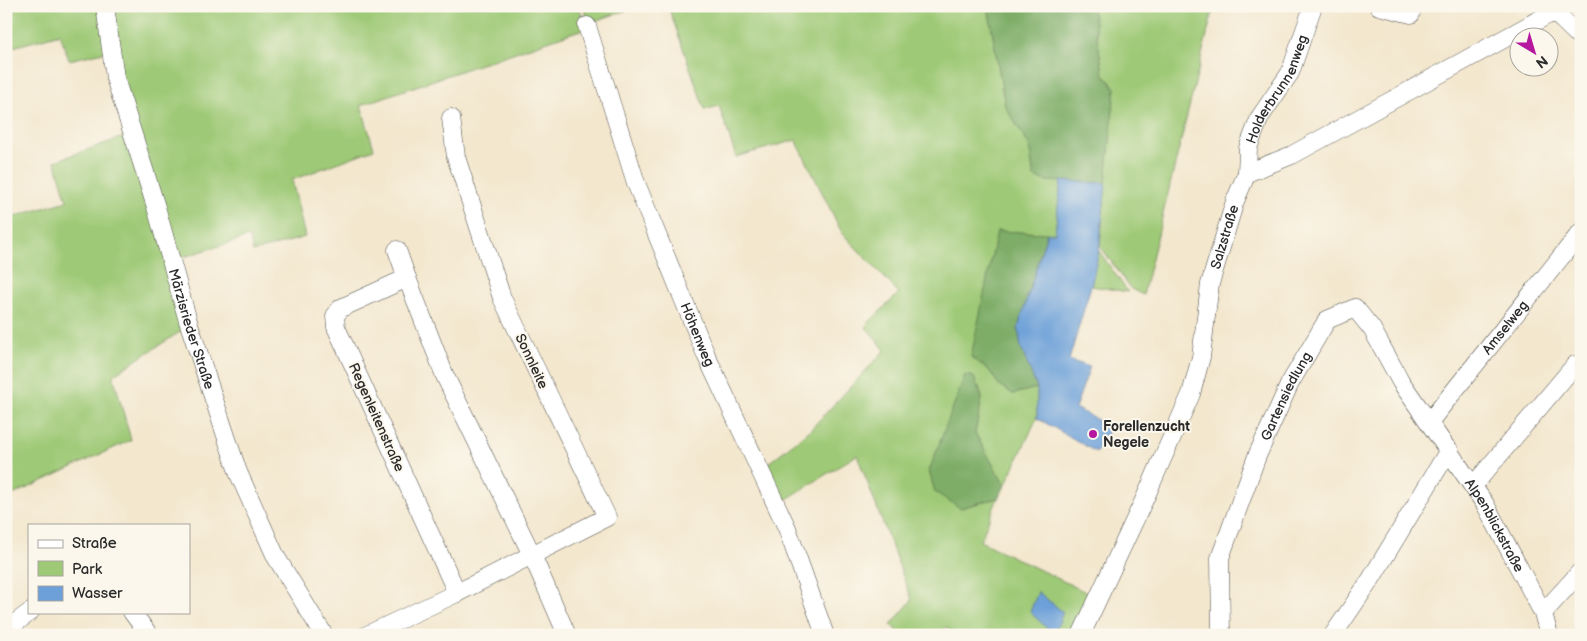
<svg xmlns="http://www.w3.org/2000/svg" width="1587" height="641" viewBox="0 0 1587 641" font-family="'Balsamiq Sans',sans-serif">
<rect width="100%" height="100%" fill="#fbf7ec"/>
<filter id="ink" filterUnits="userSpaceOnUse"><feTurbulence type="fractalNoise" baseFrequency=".02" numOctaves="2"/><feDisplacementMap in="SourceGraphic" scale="10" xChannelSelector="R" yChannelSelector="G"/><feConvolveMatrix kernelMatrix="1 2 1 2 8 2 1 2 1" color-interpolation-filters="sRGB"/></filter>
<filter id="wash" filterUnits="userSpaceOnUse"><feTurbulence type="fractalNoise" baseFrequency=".0096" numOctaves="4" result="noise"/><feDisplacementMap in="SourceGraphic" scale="20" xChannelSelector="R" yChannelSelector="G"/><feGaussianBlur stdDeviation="1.12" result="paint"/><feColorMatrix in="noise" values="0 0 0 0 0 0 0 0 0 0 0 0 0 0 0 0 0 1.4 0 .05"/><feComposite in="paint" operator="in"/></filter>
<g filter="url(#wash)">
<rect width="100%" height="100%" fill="#f3e7ce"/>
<g fill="#9ec976" stroke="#647a50">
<path d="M6 6H101L108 51 69 60 60 34 6 49Z"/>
<path d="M108 6H579L586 28 361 105 374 149 292 180 305 237 253 252 249 237 173 260 118 76Z"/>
<path d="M583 6H640L588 23Z"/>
<path d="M668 6H988L1005 106 1029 145 1034 177 1047 181H1061L1055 234 997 231 989 370 999 385 1013 394 1037 388V418L1005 486 975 433 982 398 979 386 960 508 998 498 980 541 1094 596 1077 635H956L946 627 940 635H902L891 625 912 600 857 455 779 504 762 468 809 431 885 350 865 326 899 293 842 233 796 140 736 157 719 106 705 110Z"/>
<path d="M1092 6H1214L1143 295 1131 289 1100 246 1115 88 1103 73Z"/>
<path d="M129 135 186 328 113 375 131 440 6 498V219L67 201 55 161Z"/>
<path d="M1099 251 1128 292 1091 286Z"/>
</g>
<g fill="#7ead67" stroke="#546c49">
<path d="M988 6H1092L1103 73 1115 88 1106 183 1047 181 1034 177 1029 145 1005 106Z"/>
<path d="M997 231 1047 233 1018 328 1037 388 1013 394 999 385 989 370 971 357Z"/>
<path d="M965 375 974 377 982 398 975 433 1005 486 998 498 960 508 935 492 929 471Z"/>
</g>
<g fill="#6da0d8" stroke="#4c6682">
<path d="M1061 181 1106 183 1099 251 1091 286 1069 360 1090 367 1075 408 1111 427 1096 452 1037 418V388L1021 348 1018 328 1047 233H1055Z"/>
<path d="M1038 592 1063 612 1054 635 1030 612Z"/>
</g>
</g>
<g filter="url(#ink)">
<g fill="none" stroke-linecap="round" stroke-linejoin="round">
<g stroke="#494743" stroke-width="19">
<g id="street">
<path id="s1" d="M105 6 115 78 156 207 188 321 238 472 276 557 324 635"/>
<path d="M1379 6 1411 14"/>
<path d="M1553 11 1581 38"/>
<path id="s2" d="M587 26 636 183 706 355 787 528 825 635"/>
<path id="s3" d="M1247 173 1248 148 1260 117 1290 73 1313 6"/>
<path d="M397 250 407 278"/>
<path id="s4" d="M1430 421 1581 232"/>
<path d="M1473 486 1575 365"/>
<path d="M457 593 336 327 335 316 341 308 407 278 445 376 532 555 567 635"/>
<path d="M132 612 149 635"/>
<path d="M1543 613 1581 571"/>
<path d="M6 630 30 612"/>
<path d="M367 635 457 593 607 517 502 298 456 157 451 118"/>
<path id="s5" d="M1081 635 1145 498 1191 394 1201 357 1210 284 1235 201 1247 173 1292 155 1564 6"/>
<path id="s6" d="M1221 635 1220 558 1257 456 1290 383 1327 320 1355 308 1372 329 1401 382 1485 504 1543 613 1549 635"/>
<path d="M1333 635 1371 579 1449 450"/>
</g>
</g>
<use href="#street" stroke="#fff" stroke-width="18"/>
</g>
</g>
<circle fill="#b5179e" stroke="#fbf7ec" stroke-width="2" cx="1093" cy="434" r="5"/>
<g text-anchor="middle" stroke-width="4" stroke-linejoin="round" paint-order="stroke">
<g font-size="14" fill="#2b2b2b" stroke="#fbf7ec">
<text dy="5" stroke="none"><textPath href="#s3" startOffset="91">Holderbrunnenweg</textPath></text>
<text dy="5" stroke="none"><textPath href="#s5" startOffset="426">Salzstraße</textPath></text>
<text dy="5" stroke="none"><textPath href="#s4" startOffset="120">Amselweg</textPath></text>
<text dy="5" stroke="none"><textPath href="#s1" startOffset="335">Märzisrieder Straße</textPath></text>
<text dy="5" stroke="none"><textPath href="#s2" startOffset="328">Höhenweg</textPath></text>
<text transform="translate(532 361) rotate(65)" y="5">Sonnleite</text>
<text dy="5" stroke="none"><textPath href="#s6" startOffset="252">Gartensiedlung</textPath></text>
<text transform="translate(377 417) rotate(66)" y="5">Regenleitenstraße</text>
<text dy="5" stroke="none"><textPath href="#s6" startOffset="628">Alpenblickstraße</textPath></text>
</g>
<g font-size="14" font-weight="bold" fill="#2b2b2b" stroke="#fbf7ec" text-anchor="start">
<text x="1103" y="431">Forellenzucht<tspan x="1103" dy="16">Negele</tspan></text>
</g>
</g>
<rect width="1587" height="641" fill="none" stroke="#fbf7ec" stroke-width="25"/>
<rect x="28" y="524" width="162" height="90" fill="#fbf7ec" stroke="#a8a59f"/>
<rect x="38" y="540" width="25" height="8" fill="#ffffff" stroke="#a8a59f"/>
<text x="72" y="548" font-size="15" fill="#2b2b2b">Straße</text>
<rect x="38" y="561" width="25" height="15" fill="#9ec976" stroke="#a8a59f"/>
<text x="72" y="574" font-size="15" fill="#2b2b2b">Park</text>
<rect x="38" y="586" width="25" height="15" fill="#6da0d8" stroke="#a8a59f"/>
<text x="72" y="598" font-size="15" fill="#2b2b2b">Wasser</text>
<g transform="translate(1534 52) rotate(142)"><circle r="24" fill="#fbf7ec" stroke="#a8a59f"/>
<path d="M0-4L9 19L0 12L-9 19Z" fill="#b5179e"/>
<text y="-8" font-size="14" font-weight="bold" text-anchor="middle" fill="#2b2b2b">N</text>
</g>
</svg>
